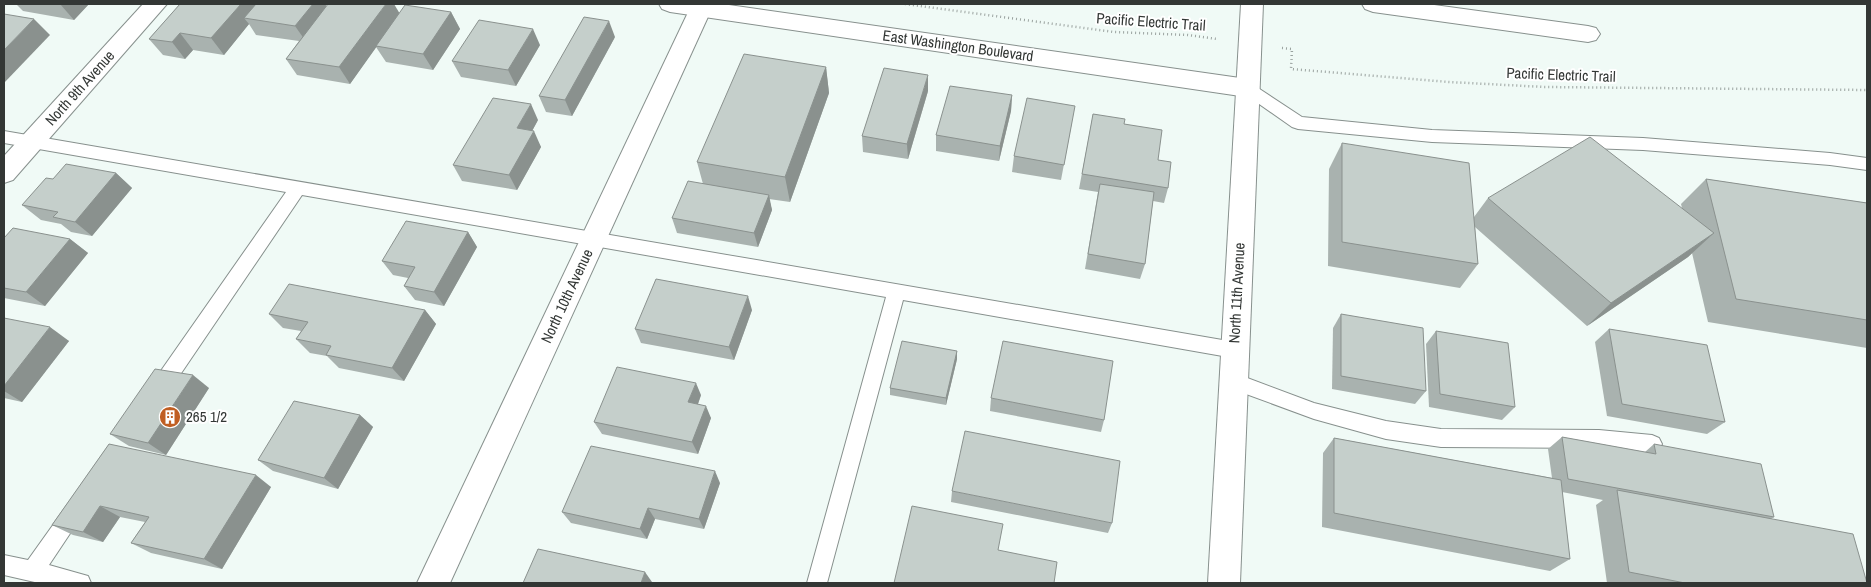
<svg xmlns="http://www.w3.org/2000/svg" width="1871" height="587" viewBox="0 0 1871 587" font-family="'Archivo Narrow',sans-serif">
<rect width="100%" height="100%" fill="#f0faf6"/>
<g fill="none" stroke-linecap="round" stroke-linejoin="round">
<g stroke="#87908d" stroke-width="2">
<g id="service">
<path d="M1247 82 1252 84 1302 117 1432 130 1643 138 1830 153 1867 158V170L1830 165 1643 150 1432 142 1298 129 1292 127 1242 92 1239 88 1242 84Z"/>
<path d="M4 131 1234 342 1240 344 1243 350 1240 356 1234 358 903 300 827 583H807L886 297 302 195 165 397 158 399 151 397 149 391 151 385 286 192 4 143Z"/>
<path d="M1234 373 1314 403 1386 421 1441 429 1599 430 1652 435 1659 438 1662 444 1659 450 1652 453 1599 448 1441 447 1386 439 1314 419 1227 387 1225 381 1227 375Z"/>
<path d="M75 502 82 504 85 511 49 565 88 576 91 583H39L4 575V555L28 560 68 504Z"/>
</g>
</g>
<g stroke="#87908d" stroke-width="2">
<g id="minor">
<path d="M143 4H167L13 180 4 183V156Z"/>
<path d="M692 4H710L712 8 450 583H417Z"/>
<path d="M1241 4H1263L1240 583H1208Z"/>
<path d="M1362 4H1427L1588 26 1596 28 1600 34 1596 40 1588 42 1373 12 1365 9Z"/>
</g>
</g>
<g stroke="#87908d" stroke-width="2">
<path id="tertiary" d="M659 4H722L1247 79 1255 82 1259 88 1255 94 1247 97 670 12 662 9Z"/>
</g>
<g stroke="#9aa29f" stroke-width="2.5" stroke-dasharray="1 3" stroke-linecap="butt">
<path d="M905 4 1114 32 1188 35 1217 39"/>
<path d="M1282 48 1292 49 1291 69 1449 82 1545 87 1867 90"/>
</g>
<use href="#service" fill="#fff" fill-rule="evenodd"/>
<use href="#minor" fill="#fff" fill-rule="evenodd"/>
<use href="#tertiary" fill="#fff" fill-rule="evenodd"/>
</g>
<g fill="#a9b2af">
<path d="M16 4H89L74 20 23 11Z"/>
<path d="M180 4H325L326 6 399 13 451 12 460 29 433 70 386 62 376 47 350 84 297 75 286 59 299 41 256 35 249 24 224 55 193 50 185 59 163 55 149 39Z"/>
<path d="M615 37 572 116 546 112 539 96Z"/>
<path d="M540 45 516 86 461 77 452 61Z"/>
<path d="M826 67 829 93 790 202 769 199 772 210 758 247 677 233 672 218 703 184 697 162Z"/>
<path d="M928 91 908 159 863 152 862 136Z"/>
<path d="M1012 95 1011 111 999 161 936 151V135Z"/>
<path d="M1093 114 1124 124 1158 160 1168 188 1164 203 1153 201 1145 264 1140 279 1085 269 1098 192 1079 189Z"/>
<path d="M538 120 532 131 541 147 517 190 462 181 453 165Z"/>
<path d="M1072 122 1061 180 1012 172 1014 156Z"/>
<path d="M1342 143 1474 217 1488 198 1682 208 1681 204 1706 179 1867 203V348L1708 322 1692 253 1688 257 1587 326 1475 227 1478 264 1460 288 1328 266 1329 169Z"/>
<path d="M116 173 132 188 92 236 71 232 61 224 41 220 22 205 53 179Z"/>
<path d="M468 232 477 247 444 306 415 300 404 286 408 278 393 275 382 261Z"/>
<path d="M4 238 70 239 88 253 45 306 4 298Z"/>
<path d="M425 310 436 324 404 381 339 368 327 356 310 353 296 339 301 331 283 328 269 314Z"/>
<path d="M752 310 734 360 641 343 635 329Z"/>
<path d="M1341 314 1426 391 1415 404 1332 389 1333 328Z"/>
<path d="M4 318 69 341 22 402 4 398Z"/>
<path d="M1609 329 1725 422 1707 434 1607 416 1595 342Z"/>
<path d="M1436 331 1515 407 1502 420 1429 407 1426 344Z"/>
<path d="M957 351V359L946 405 890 395V388Z"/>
<path d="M209 388 166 455 129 446 110 434Z"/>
<path d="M701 395 698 404 711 418 698 454 602 434 594 422Z"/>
<path d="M991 398 1104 420 1101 432 990 411Z"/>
<path d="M360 415 373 427 338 489 273 471 258 460Z"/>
<path d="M1562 437 1645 452 1654 444 1774 517 1771 519 1867 583H1607L1596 505 1603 500 1562 492 1570 559 1550 571 1322 527 1323 453 1334 438 1552 478 1548 449Z"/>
<path d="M109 444 271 487 222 569 151 553 131 543 145 522 120 517 103 542 73 535 52 525Z"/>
<path d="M720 483 704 529 655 519 647 539 571 523 562 512Z"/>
<path d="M952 491 1112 523 1108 533 951 502Z"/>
</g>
<g fill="#8a918e">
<path d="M60 4H89L74 20Z"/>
<path d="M241 4H266L244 18 249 24 224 55 211 38Z"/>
<path d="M313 4H325L330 12 307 43 295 26Z"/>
<path d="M386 4H394L400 14 350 84 339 67Z"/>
<path d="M451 12 460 29 433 70 423 54Z"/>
<path d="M34 19 50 35 4 83V50Z"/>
<path d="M609 21 615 37 572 116 565 100Z"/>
<path d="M533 29 540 45 516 86 508 70Z"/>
<path d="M180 33 193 50 185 59 172 42Z"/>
<path d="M826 67 829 93 790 202 785 177Z"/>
<path d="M928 75V91L908 159 907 144Z"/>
<path d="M1012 95 1011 111 999 161 1000 146Z"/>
<path d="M531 104 538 120 525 144 517 128Z"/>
<path d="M534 131 541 147 517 190 509 175Z"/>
<path d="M116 173 132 188 92 236 75 222Z"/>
<path d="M769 195 772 210 758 247 754 233Z"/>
<path d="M468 232 477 247 444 306 434 292Z"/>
<path d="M1714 233 1688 257 1587 326 1611 303Z"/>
<path d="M70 239 88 253 45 306 26 292Z"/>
<path d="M748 296 752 310 734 360 729 347Z"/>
<path d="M425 310 436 324 404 381 392 368Z"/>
<path d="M50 327 69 341 22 402 4 391V386Z"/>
<path d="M957 351V359L946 405V398Z"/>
<path d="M193 375 209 388 166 455 148 443Z"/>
<path d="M696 383 701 395 694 415 688 402Z"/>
<path d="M706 406 711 418 698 454 692 442Z"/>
<path d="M360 415 373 427 338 489 324 478Z"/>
<path d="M715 471 720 483 704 529 699 519Z"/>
<path d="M256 475 271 487 222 569 204 559Z"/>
<path d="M100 506 120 517 103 542 83 532Z"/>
<path d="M648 508 655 519 647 539 640 529Z"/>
<path d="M645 572 652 582V583H641Z"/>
</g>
<g fill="#c5cfcb" stroke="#8a918e">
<path d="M180 4H241L211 38 180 33 172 42 149 39Z"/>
<path d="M256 4H313L295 26 244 18Z"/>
<path d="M328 4H386L339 67 286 59Z"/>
<path d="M405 5 451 12 423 54 376 46Z"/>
<path d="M4 14 34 19 4 50Z"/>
<path d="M584 17 609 21 565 100 539 96Z"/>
<path d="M479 20 533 29 508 70 452 61Z"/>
<path d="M744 54 826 67 785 177 697 162Z"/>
<path d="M884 68 928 75 907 144 862 136Z"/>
<path d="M950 86 1012 95 1000 146 936 135Z"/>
<path d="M493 98 531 104 517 128 534 131 509 175 453 165Z"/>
<path d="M1027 98 1075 106 1064 165 1014 156Z"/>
<path d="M1093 114 1125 119 1124 124 1162 130 1158 160 1171 162 1168 188 1082 174Z"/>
<path d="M1590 137 1714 233 1611 303 1488 198Z"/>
<path d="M1342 143 1469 163 1478 264 1342 242Z"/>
<path d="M66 164 116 173 75 222 53 217 58 212 22 205 46 178 53 179Z"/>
<path d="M1706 179 1867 203V320L1736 299Z"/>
<path d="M688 181 769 195 754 233 672 218Z"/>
<path d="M1100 184 1154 192 1145 264 1088 254Z"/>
<path d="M406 221 468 232 434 292 404 286 415 267 382 261Z"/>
<path d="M13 228 70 239 26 292 4 288V238Z"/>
<path d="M656 279 748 296 729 347 635 329Z"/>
<path d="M289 284 425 310 392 368 326 355 331 346 296 339 308 322 269 314Z"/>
<path d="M1341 314 1423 328 1426 391 1341 376Z"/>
<path d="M4 318 50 327 4 386Z"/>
<path d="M1609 329 1707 345 1725 422 1622 404Z"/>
<path d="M1436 331 1508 343 1515 407 1440 394Z"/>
<path d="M902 341 957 351 946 398 890 388Z"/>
<path d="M1003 341 1113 361 1104 420 991 398Z"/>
<path d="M617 367 696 383 688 402 706 406 692 442 594 422Z"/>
<path d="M155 369 193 375 148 443 110 434Z"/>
<path d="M294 401 360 415 324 478 258 460Z"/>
<path d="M965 431 1120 461 1112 523 952 491Z"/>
<path d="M1562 437 1656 454 1654 444 1761 464 1774 517 1568 479Z"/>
<path d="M1334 438 1561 480 1570 559 1334 513Z"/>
<path d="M109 444 256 475 204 559 131 543 149 517 100 506 83 532 52 525Z"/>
<path d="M591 446 715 471 699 519 648 508 640 529 562 512Z"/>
<path d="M1617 490 1853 534 1867 583H1685L1629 572Z"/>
<path d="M912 506 1003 524 998 550 1057 562 1054 583H894Z"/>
<path d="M538 549 645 572 641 583H523Z"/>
</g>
<defs>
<g id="building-disc" transform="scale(1.125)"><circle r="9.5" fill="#c05e22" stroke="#fff"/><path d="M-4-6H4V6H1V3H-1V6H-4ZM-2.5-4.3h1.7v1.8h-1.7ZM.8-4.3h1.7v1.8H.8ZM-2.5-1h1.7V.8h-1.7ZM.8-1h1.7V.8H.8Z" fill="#fff"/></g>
</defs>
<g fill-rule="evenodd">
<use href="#building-disc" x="170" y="417"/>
</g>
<g text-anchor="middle" stroke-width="4" stroke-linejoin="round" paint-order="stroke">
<g font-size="15" fill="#333735" stroke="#fff">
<text transform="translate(1151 22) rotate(4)" y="5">Pacific Electric Trail</text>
<text transform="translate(958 46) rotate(8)" y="5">East Washington Boulevard</text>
<text transform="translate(1561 75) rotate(2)" y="5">Pacific Electric Trail</text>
<text transform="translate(80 88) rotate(-48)" y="5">North 9th Avenue</text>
<text transform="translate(1237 293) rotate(-87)" y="5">North 11th Avenue</text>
<text transform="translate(567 296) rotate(-65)" y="5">North 10th Avenue</text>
</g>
<g font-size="15" fill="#333735" stroke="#fff" text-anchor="start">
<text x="186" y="422">265 1/2</text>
</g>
</g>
<rect width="1871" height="587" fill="none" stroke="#333735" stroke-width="10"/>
</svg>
